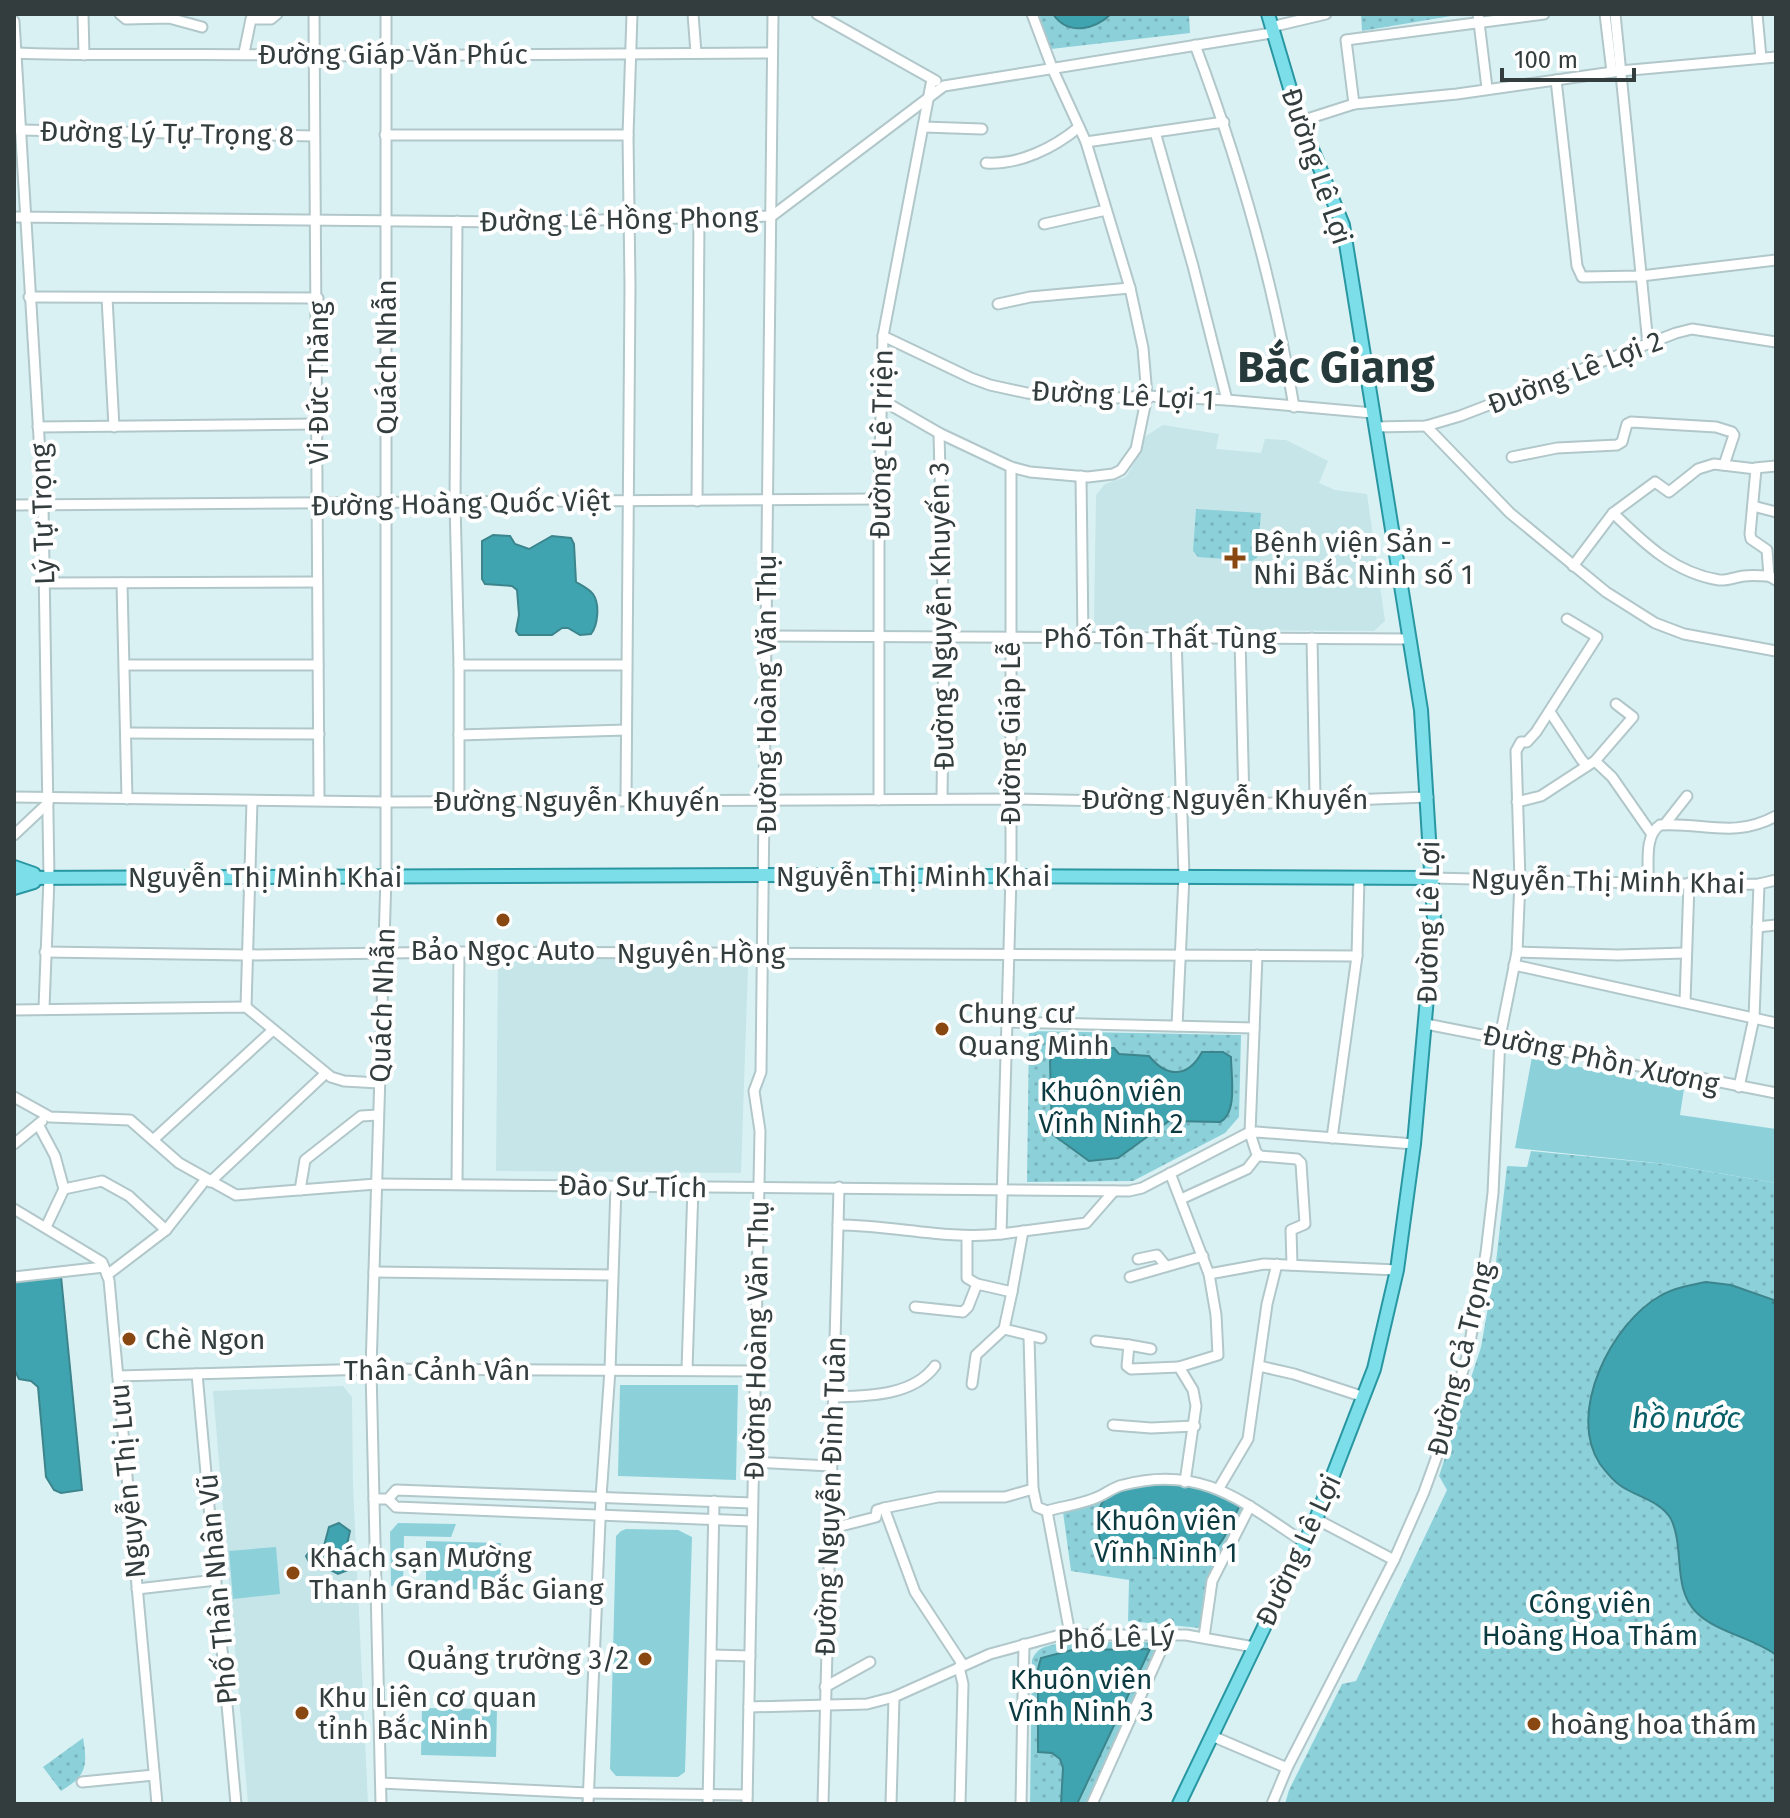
<svg xmlns="http://www.w3.org/2000/svg" width="1790" height="1818" viewBox="0 0 1790 1818" font-family="'Fira Sans',sans-serif">
<defs>
<pattern id="park-dots" width="8" height="8" patternUnits="userSpaceOnUse" patternTransform="scale(2)"><rect width="8" height="8" fill="#8cd1da"/><path d="M2 2h.1M6 6h.1" fill="none" stroke="#79b4bc" stroke-width="1.8" stroke-linecap="round"/></pattern>
</defs>
<rect width="100%" height="100%" fill="#daf1f4"/>
<g fill="#c5e5e9">
<path d="M1163 425 1219 434 1216 449 1261 453 1265 439 1286 440 1328 461 1319 483 1335 490 1367 494 1385 621 1374 631 1101 630 1094 623 1096 495 1105 484 1126 477 1136 460 1143 438Z"/>
<path d="M498 956H737L748 967 741 1173 496 1171Z"/>
<path d="M343 1386 352 1397 353 1486 368 1804H248L213 1391Z"/>
</g>
<g fill="#8cd1da">
<path d="M1532 1057 1684 1089 1680 1115 1776 1129V1183L1666 1164 1515 1148Z"/>
<path d="M620 1385H738L736 1480 618 1476Z"/>
<path d="M398 1523 456 1524 451 1537 404 1536 403 1585 391 1586 390 1532Z"/>
<path d="M626 1529 678 1530 692 1537 685 1772 678 1777 616 1776 610 1769 616 1536 621 1531Z"/>
<path d="M426 1541 501 1543 500 1590 426 1588Z"/>
<path d="M276 1547 280 1594 233 1599 229 1551Z"/>
<path d="M422 1708 497 1709 496 1757 421 1755Z"/>
</g>
<g fill="url(#park-dots)">
<path d="M1037 14H1189L1190 33 1051 49Z"/>
<path d="M1361 14H1463L1362 31Z"/>
<path d="M1196 509 1261 513 1257 558 1251 561 1198 557 1193 551Z"/>
<path d="M1029 1031 1241 1035 1239 1117 1225 1133 1133 1181 1027 1182Z"/>
<path d="M1531 1151 1665 1164 1776 1183V1804H1285L1289 1790 1342 1684 1356 1681 1447 1490 1439 1476 1481 1347 1496 1262 1507 1166 1527 1167Z"/>
<path d="M1114 1490 1244 1505 1211 1570 1204 1592 1200 1628 1128 1621 1129 1580 1071 1571 1063 1512 1093 1503Z"/>
<path d="M1070 1642H1155L1158 1648 1086 1804H1030L1032 1660C1038 1644 1054 1645 1070 1642Z"/>
<path d="M83 1738C88 1767 86 1776 61 1791L43 1767Z"/>
</g>
<g fill="#3fa4af" stroke="#3c858d" stroke-width="2">
<path d="M1053 14H1111C1094 30 1068 36 1053 14Z"/>
<path d="M493 535 510 536 515 544 529 549 552 536 571 538 574 544 576 582C581 585 589 589 593 594 600 604 598 625 591 634L580 635 568 628H562L552 635H519L516 631 519 615 517 590 512 586 485 584 482 579V541Z"/>
<path d="M1061 1047 1114 1048 1119 1054 1149 1056C1167 1078 1188 1078 1202 1052H1223L1231 1057C1231 1075 1238 1113 1220 1122L1169 1121 1118 1158 1089 1161 1052 1134 1050 1061Z"/>
<path d="M61 1276 82 1490 61 1493 54 1490 46 1477 38 1387 31 1381 19 1379 14 1369V1282Z"/>
<path d="M1706 1282 1731 1285 1774 1300 1773 1303 1776 1304V1655C1752 1637 1717 1633 1696 1612 1672 1588 1685 1548 1671 1519 1661 1501 1637 1497 1621 1486 1613 1481 1606 1472 1600 1464 1566 1413 1612 1323 1660 1296 1674 1288 1691 1285 1706 1282Z"/>
<path d="M1163 1483 1209 1489 1240 1505C1230 1524 1222 1553 1199 1559L1105 1557C1084 1494 1108 1489 1163 1483Z"/>
<path d="M339 1523 350 1531 346 1549 351 1557 348 1570 338 1574 323 1566H311L306 1556 312 1548 324 1546 329 1527Z"/>
<path d="M1150 1649 1077 1804H1061L1063 1768 1060 1759 1052 1753 1038 1752V1669L1041 1658 1072 1650Z"/>
</g>
<g fill="none" stroke-linecap="round" stroke-linejoin="round">
<g stroke="#b1c7ca" stroke-width="13">
<g id="minor">
<path d="M83 14 84 55"/>
<path d="M120 14 126 19 169 18 202 27"/>
<path d="M314 14 319 799"/>
<path d="M693 14 696 53"/>
<path d="M817 14 936 81"/>
<path d="M1478 14 1487 88"/>
<path d="M1605 14 1612 72"/>
<path d="M1615 14 1648 344"/>
<path d="M1757 14 1761 58"/>
<path d="M14 21 43 504 49 878 44 1008"/>
<path d="M1271 27 1326 14"/>
<path d="M1195 45C1239 162 1274 283 1294 407"/>
<path d="M14 53C114 57 214 52 314 56L772 53"/>
<path d="M244 53 251 19H271L277 14"/>
<path d="M1556 80 1577 266 1582 277 1641 276 1776 260"/>
<path d="M1354 104 1346 40 1544 14"/>
<path d="M1301 121 1354 104 1457 94 1620 71 1776 57"/>
<path d="M924 127 982 129"/>
<path d="M20 130 314 136"/>
<path d="M1155 132 1193 266 1227 400"/>
<path d="M385 135H628"/>
<path d="M1086 142 1224 122"/>
<path d="M986 163C1019 165 1054 148 1079 127"/>
<path d="M14 217 506 222 772 216 944 86 1272 33"/>
<path d="M457 221 455 503 459 665V800"/>
<path d="M1044 224 1106 210"/>
<path d="M29 297 318 298"/>
<path d="M107 298 114 427"/>
<path d="M998 304 1030 297 1130 288"/>
<path d="M883 336 971 378 990 385 1027 393 1084 400 1147 396 1227 400 1373 413"/>
<path d="M880 399 939 433 1011 467 1030 472 1088 477 1113 474 1121 470 1136 449 1147 396 1143 348 1130 288 1086 142 1053 70 1032 14"/>
<path d="M1426 426 1510 513 1606 592 1655 623 1684 634 1776 651"/>
<path d="M38 427 317 424"/>
<path d="M1375 427 1426 426 1460 416 1676 333 1692 329 1776 342"/>
<path d="M939 433 944 638 942 799"/>
<path d="M1512 457 1557 448 1617 445 1622 442 1627 424 1631 422 1716 427 1732 432 1734 435 1724 465"/>
<path d="M1011 467V877L1001 1234 1086 1223 1114 1191"/>
<path d="M1755 468 1776 466"/>
<path d="M1081 476 1083 638"/>
<path d="M697 501 699 218"/>
<path d="M14 505 879 499"/>
<path d="M1753 506 1776 512"/>
<path d="M1613 513C1644 543 1674 573 1719 580 1727 581 1735 577 1744 576 1752 575 1761 576 1769 576"/>
<path d="M1573 566 1613 513 1655 482 1669 492 1698 469 1714 464 1756 469 1750 534 1751 539 1767 550 1769 576 1776 580"/>
<path d="M44 583 317 582"/>
<path d="M122 583 127 799"/>
<path d="M766 636 1410 639"/>
<path d="M1176 638 1184 876 1177 1026"/>
<path d="M1240 638 1244 804"/>
<path d="M1312 638 1315 800"/>
<path d="M125 665H318"/>
<path d="M459 665H625"/>
<path d="M1550 712 1581 759 1587 766 1595 761 1612 777 1651 833"/>
<path d="M126 733 319 734"/>
<path d="M459 735 626 730"/>
<path d="M1595 761 1633 717 1616 704"/>
<path d="M14 797 386 802 1011 799 1244 804 1428 797"/>
<path d="M626 800 630 286 628 135 632 14"/>
<path d="M879 800V499L883 336 932 79"/>
<path d="M1517 802 1541 796 1587 766"/>
<path d="M1665 824 1687 796"/>
<path d="M14 835 48 803"/>
<path d="M1433 878 1724 885 1759 884 1776 880"/>
<path d="M1648 881C1649 863 1644 836 1660 825 1703 822 1734 839 1776 816"/>
<path d="M1757 927 1776 925"/>
<path d="M45 952 246 955 459 952 1357 956"/>
<path d="M1517 952 1618 955 1685 953"/>
<path d="M1257 955 1250 1133 1256 1152 1260 1156 1297 1159 1301 1163 1305 1224 1291 1230 1292 1265"/>
<path d="M1514 965 1776 1023"/>
<path d="M1685 1002 1689 883"/>
<path d="M246 1007 252 801"/>
<path d="M14 1010 246 1007 331 1077 344 1081 379 1083"/>
<path d="M1006 1022 1254 1028"/>
<path d="M1426 1024 1776 1093"/>
<path d="M1739 1087 1754 1018 1759 884"/>
<path d="M14 1097 50 1117 130 1120 179 1163 236 1195 376 1184 1129 1191 1142 1188 1246 1134 1257 1132 1414 1144"/>
<path d="M39 1126 55 1156 64 1189"/>
<path d="M1332 1138 1357 956 1359 877"/>
<path d="M153 1140 273 1030"/>
<path d="M14 1144 42 1121"/>
<path d="M1170 1173 1209 1274"/>
<path d="M210 1182 325 1074"/>
<path d="M457 1184 459 952"/>
<path d="M300 1190 305 1160 361 1116 378 1115"/>
<path d="M1181 1199 1247 1169 1258 1155"/>
<path d="M14 1209 102 1262 109 1280 157 1804"/>
<path d="M838 1225C893 1225 946 1240 1001 1234"/>
<path d="M46 1227 64 1189 102 1181 129 1196 166 1230 107 1275"/>
<path d="M166 1230 206 1179"/>
<path d="M967 1237V1278L977 1284 1012 1292 1023 1231"/>
<path d="M1138 1259 1157 1255 1166 1266"/>
<path d="M374 1272 612 1275"/>
<path d="M14 1277 104 1267"/>
<path d="M1130 1277 1203 1256"/>
<path d="M1012 1292 1004 1329 1041 1338"/>
<path d="M915 1307 963 1312 968 1307 977 1284"/>
<path d="M1029 1336 1033 1489 1037 1507 1047 1511 1070 1634"/>
<path d="M1096 1341 1129 1345 1127 1366 1131 1369 1179 1367"/>
<path d="M1129 1345 1151 1349"/>
<path d="M1259 1366 1294 1374 1364 1397"/>
<path d="M687 1370 693 1187"/>
<path d="M197 1374 236 1804"/>
<path d="M118 1376 371 1369 755 1371"/>
<path d="M972 1384 976 1355 1004 1329"/>
<path d="M833 1397C868 1396 913 1396 935 1366"/>
<path d="M1113 1425 1151 1428 1195 1426"/>
<path d="M753 1462 831 1466"/>
<path d="M1185 1482 1196 1406 1193 1390 1179 1367 1218 1355 1216 1315 1209 1274 1264 1264 1397 1270"/>
<path d="M1219 1488 1248 1439 1267 1304 1277 1264"/>
<path d="M374 1499H388L396 1490 752 1503"/>
<path d="M388 1499 396 1507 751 1521"/>
<path d="M1047 1511C1064 1506 1084 1504 1100 1496 1108 1492 1114 1487 1123 1485 1202 1464 1243 1502 1305 1543"/>
<path d="M1316 1519 1394 1560"/>
<path d="M829 1529 876 1517 877 1510 884 1508"/>
<path d="M137 1589 216 1580"/>
<path d="M1204 1637 1212 1581 1250 1506"/>
<path d="M712 1655 750 1656"/>
<path d="M963 1665 915 1592 884 1508 938 1497H1005L1033 1489"/>
<path d="M959 1667 963 1684 960 1804"/>
<path d="M825 1687 870 1662"/>
<path d="M749 1707 867 1704 894 1697 990 1654 1060 1635H1186L1254 1647"/>
<path d="M1212 1736 1287 1768"/>
<path d="M82 1782 154 1775"/>
<path d="M381 1783 588 1793 747 1795"/>
<path d="M381 1804 371 1369 386 877V14"/>
<path d="M588 1804 601 1497 610 1370 616 1186"/>
<path d="M708 1804 714 1501"/>
<path d="M747 1804 760 1131 754 1091 761 1072 773 14"/>
<path d="M823 1804 839 1187"/>
<path d="M891 1804 894 1697"/>
<path d="M1021 1804 1024 1644"/>
<path d="M1092 1804 1168 1635"/>
<path d="M1272 1804 1287 1768 1394 1560 1424 1492 1442 1442 1468 1353 1486 1253 1493 1193 1500 1037 1517 952 1520 880 1516 751 1521 742H1527L1536 732 1597 637 1567 619"/>
</g>
</g>
<g stroke="#2997a2" stroke-width="16">
<g id="major">
<path d="M14 867 34 874"/>
<path d="M14 878 765 875 1433 878"/>
<path d="M14 888 34 882"/>
<path d="M1179 1804 1316 1519 1374 1369 1397 1270 1414 1144 1434 919 1421 710 1343 225 1297 112 1268 14"/>
</g>
</g>
<use href="#minor" stroke="#fff" stroke-width="9"/>
<use href="#major" stroke="#7bdee8" stroke-width="12"/>
</g>
<g fill="#894811" stroke="#fff" stroke-width="3">
<path d="M1231 546h8v8h8v8h-8v8h-8v-8h-8v-8h8z"/>
<circle cx="503" cy="920" r="8"/>
<circle cx="942" cy="1029" r="8"/>
<circle cx="129" cy="1339" r="8"/>
<circle cx="293" cy="1573" r="8"/>
<circle cx="645" cy="1659" r="8"/>
<circle cx="302" cy="1713" r="8"/>
<circle cx="1534" cy="1724" r="8"/>
</g>
<g text-anchor="middle" stroke-width="8" stroke-linejoin="round" paint-order="stroke">
<g font-size="28" fill="#343d3e" stroke="#fff">
<text x="393" y="64">Đường Giáp Văn Phúc</text>
<text transform="translate(167 133) rotate(1)" y="10">Đường Lý Tự Trọng 8</text>
<text transform="translate(1317 166) rotate(71)" y="10">Đường Lê Lợi</text>
<text transform="translate(619 219) rotate(-1)" y="10">Đường Lê Hồng Phong</text>
<text transform="translate(386 357) rotate(-90)" y="10">Quách Nhẫn</text>
<text transform="translate(1575 372) rotate(-21)" y="10">Đường Lê Lợi 2</text>
<text transform="translate(318 383) rotate(-90)" y="10">Vi Đức Thăng</text>
<text transform="translate(1123 395) rotate(3)" y="10">Đường Lê Lợi 1</text>
<text transform="translate(881 444) rotate(-89)" y="10">Đường Lê Triện</text>
<text transform="translate(461 503) rotate(-1)" y="10">Đường Hoàng Quốc Việt</text>
<text transform="translate(42 514) rotate(-92)" y="10">Lý Tự Trọng</text>
<text transform="translate(941 616) rotate(-91)" y="10">Đường Nguyễn Khuyến 3</text>
<text x="1160" y="648">Phố Tôn Thất Tùng</text>
<text transform="translate(766 694) rotate(-90)" y="10">Đường Hoàng Văn Thụ</text>
<text transform="translate(1010 733) rotate(-90)" y="10">Đường Giáp Lễ</text>
<text x="1225" y="809">Đường Nguyễn Khuyến</text>
<text x="577" y="811">Đường Nguyễn Khuyến</text>
<text x="913" y="886">Nguyễn Thị Minh Khai</text>
<text x="265" y="887">Nguyễn Thị Minh Khai</text>
<text transform="translate(1608 881) rotate(1)" y="10">Nguyễn Thị Minh Khai</text>
<text transform="translate(1428 922) rotate(-89)" y="10">Đường Lê Lợi</text>
<text x="701" y="963">Nguyên Hồng</text>
<text transform="translate(382 1005) rotate(-88)" y="10">Quách Nhẫn</text>
<text transform="translate(1601 1059) rotate(12)" y="10">Đường Phồn Xương</text>
<text transform="translate(633 1186) rotate(1)" y="10">Đào Sư Tích</text>
<text transform="translate(756 1340) rotate(-89)" y="10">Đường Hoàng Văn Thụ</text>
<text transform="translate(1460 1359) rotate(-76)" y="10">Đường Cả Trọng</text>
<text x="437" y="1380">Thân Cảnh Vân</text>
<text transform="translate(127 1481) rotate(-95)" y="10">Nguyễn Thị Lưu</text>
<text transform="translate(830 1496) rotate(-88)" y="10">Đường Nguyễn Đình Tuân</text>
<text transform="translate(1298 1550) rotate(-65)" y="10">Đường Lê Lợi</text>
<text transform="translate(217 1589) rotate(-95)" y="10">Phố Thân Nhân Vũ</text>
<text transform="translate(1116 1637) rotate(-2)" y="10">Phố Lê Lý</text>
</g>
<g font-size="28" fill="#343d3e" stroke="#fff" text-anchor="start">
<text x="1253" y="552">Bệnh viện Sản -<tspan x="1253" dy="32">Nhi Bắc Ninh số 1</tspan></text>
<text x="503" y="960" text-anchor="middle">Bảo Ngọc Auto</text>
<text x="958" y="1023">Chung cư<tspan x="958" dy="32">Quang Minh</tspan></text>
<text x="145" y="1349">Chè Ngon</text>
<text x="309" y="1567">Khách sạn Mường<tspan x="309" dy="32">Thanh Grand Bắc Giang</tspan></text>
<text x="629" y="1669" text-anchor="end">Quảng trường 3/2</text>
<text x="318" y="1707">Khu Liên cơ quan<tspan x="318" dy="32">tỉnh Bắc Ninh</tspan></text>
<text x="1550" y="1734">hoàng hoa thám</text>
</g>
<g font-size="28" fill="#0b3b40" stroke="#fff">
<text x="1111" y="1101">Khuôn viên<tspan x="1111" dy="32">Vĩnh Ninh 2</tspan></text>
<text x="1166" y="1530">Khuôn viên<tspan x="1166" dy="32">Vĩnh Ninh 1</tspan></text>
<text x="1590" y="1613">Công viên<tspan x="1590" dy="32">Hoàng Hoa Thám</tspan></text>
<text x="1081" y="1689">Khuôn viên<tspan x="1081" dy="32">Vĩnh Ninh 3</tspan></text>
</g>
<g font-size="30" font-style="italic" fill="#075f67" stroke="#fff">
<text x="1686" y="1428">hồ nước</text>
</g>
<g font-size="44" font-weight="bold" fill="#26393b" stroke="#fff">
<text x="1336" y="382">Bắc Giang</text>
</g>
</g>
<rect width="1790" height="1818" fill="none" stroke="#343d3e" stroke-width="32"/>
<path d="M1502 68v12h132v-12" fill="none" stroke="#343d3e" stroke-width="4"/>
<text x="1514" y="68" font-size="24" fill="#343d3e" stroke="#ffffff" stroke-width="6" paint-order="stroke">100 m</text>
</svg>
